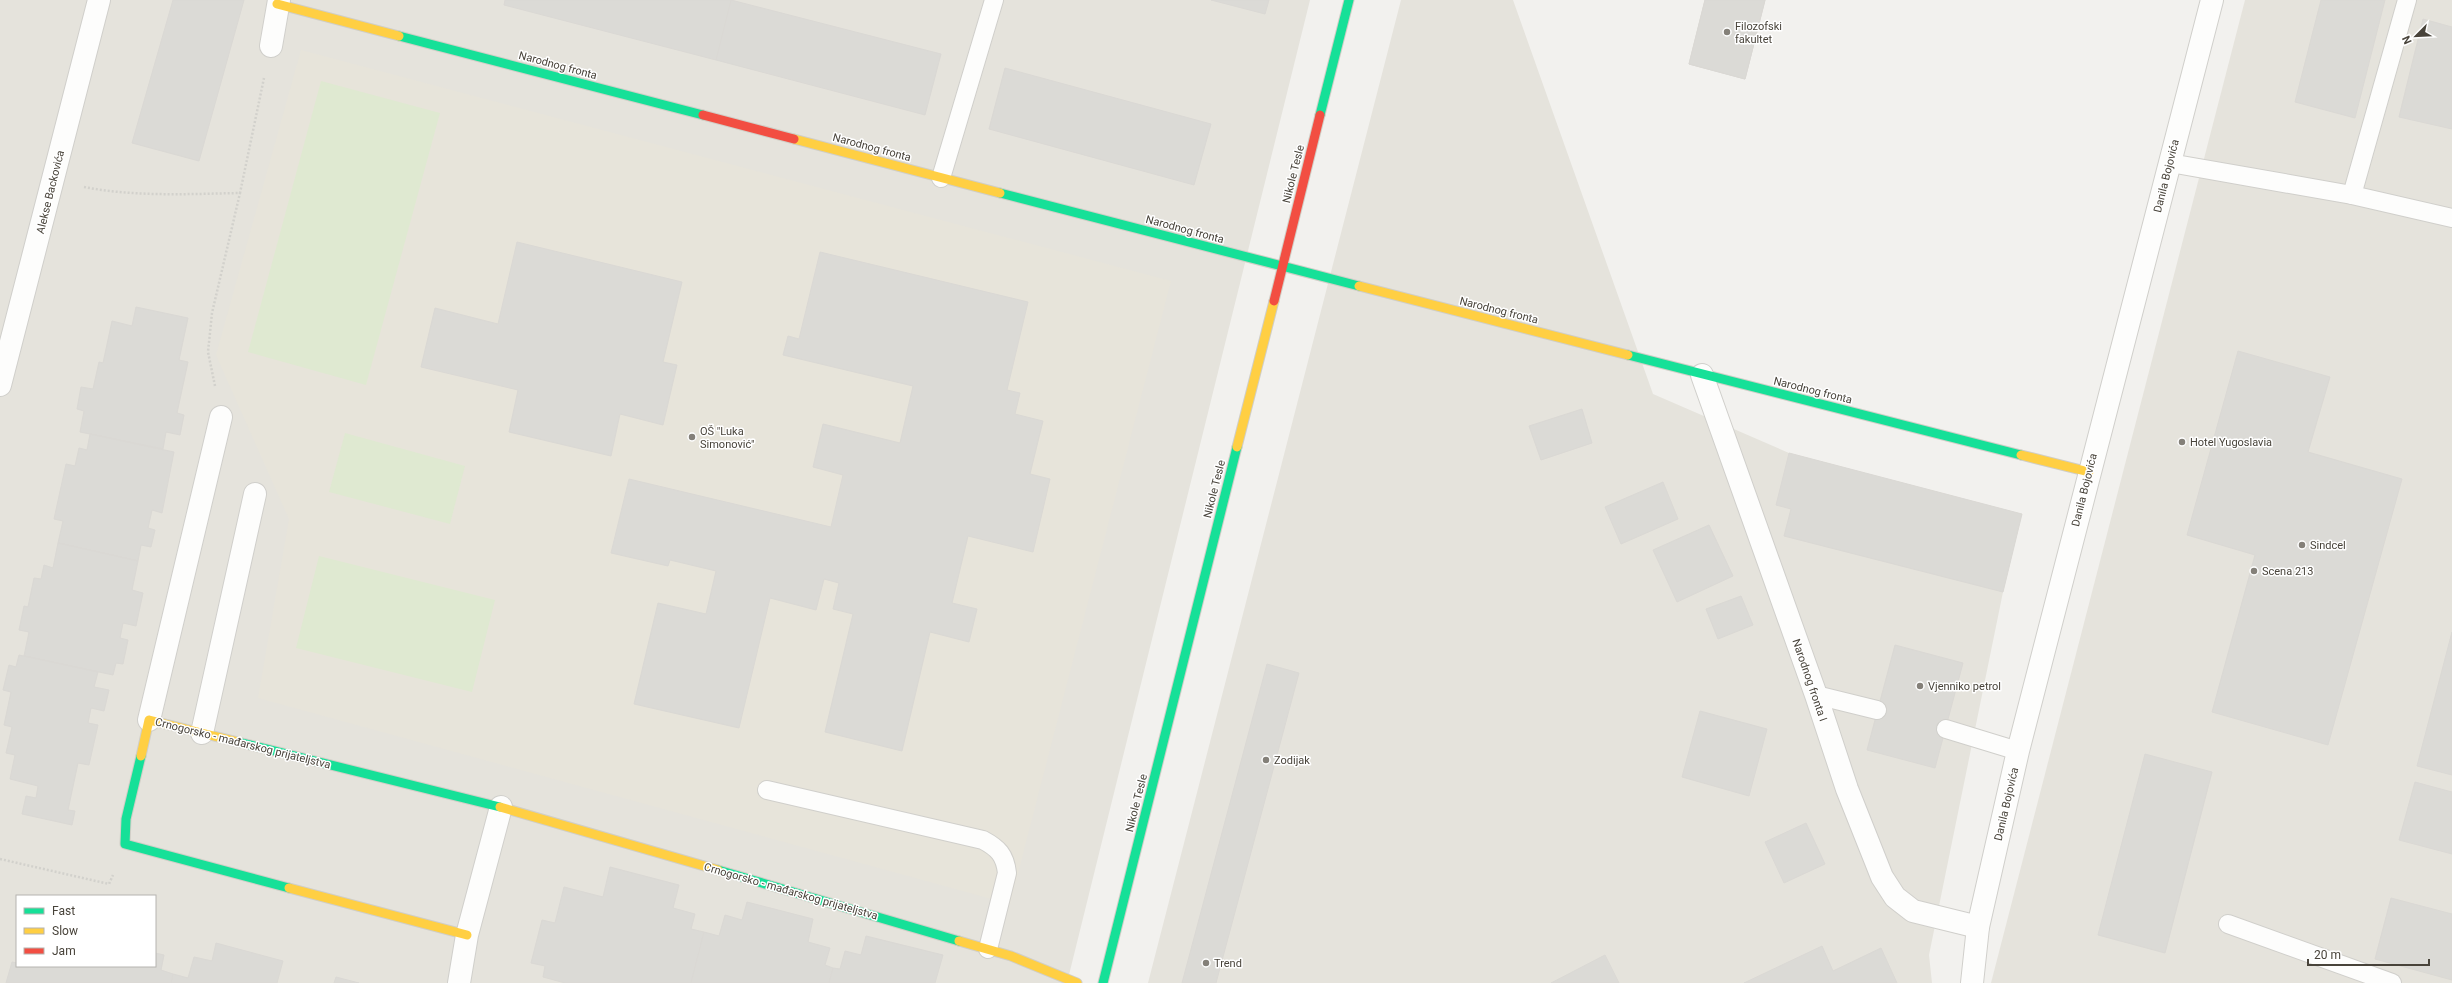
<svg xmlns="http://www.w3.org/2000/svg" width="2452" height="983" viewBox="0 0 2452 983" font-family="Roboto,sans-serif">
<rect width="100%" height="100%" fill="#f2f1ee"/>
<g fill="#e5e3dc" fill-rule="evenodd">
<path d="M0 0H1310L1067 983H0ZM17 896H155V966H17Z"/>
<path d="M1401 0H1513L1653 394 1789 453 2022 514 2003 592 1929 955 1932 983H1148Z"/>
<path d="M2245 0H2452V983H1991Z"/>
</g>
<path fill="#e7e4da" d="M301 50 1171 281 1010 904 258 698 289 519 216 355Z"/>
<g fill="#dfe9d1">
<path d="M321 81 440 113 366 385 248 352Z"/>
<path d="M345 433 465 466 450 524 329 492Z"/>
<path d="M319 556 495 600 472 692 296 648Z"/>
</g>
<g fill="#dbdad6" stroke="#dad8d4">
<path d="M173 0H244L199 161 132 143Z"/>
<path d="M505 0H731L716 60 504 5Z"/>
<path d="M731 0 941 54 925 115 716 60Z"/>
<path d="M1211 0H1269L1265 14Z"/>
<path d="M1705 0H1765L1745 79 1689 64Z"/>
<path d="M1705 0H1765L1745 79 1689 64Z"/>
<path d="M2321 0H2385L2355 118 2295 102Z"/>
<path d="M2423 19 2452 27V129L2399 117Z"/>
<path d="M1005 68 1211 124 1194 185 989 129Z"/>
<path d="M517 242 682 282 663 362 677 365 663 425 620 414 611 456 509 432 518 390 421 367 435 308 498 324Z"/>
<path d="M820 252 1028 302 1007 390 1020 393 1015 414 1043 421 1030 474 1050 479 1033 552 968 536 952 603 977 609 969 642 930 632 902 751 825 732 853 614 833 609 839 583 824 579 816 610 770 598 739 728 634 704 658 603 706 614 716 571 670 560 668 566 611 553 629 479 831 527 843 475 813 467 823 424 900 443 913 386 783 355 788 336 799 339Z"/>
<path d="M136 307 188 318 179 360 188 362 177 413 184 415 180 435 166 432 163 449 80 432 84 411 77 409 81 387 93 389 99 362 103 363 112 321 132 326Z"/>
<path d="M2238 351 2330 377 2308 452 2402 479 2328 745 2212 712 2255 555 2187 535Z"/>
<path d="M1582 409 1592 443 1541 460 1529 426Z"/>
<path d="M90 434 174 452 162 513 152 510 148 528 155 530 151 547 141 545 138 561 58 543 63 521 54 519 66 464 75 466 79 448 87 450Z"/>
<path d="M1789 453 2022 514 2003 592 1784 536 1791 509 1776 505Z"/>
<path d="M1663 482 1678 519 1621 544 1605 507Z"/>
<path d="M1709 525 1733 576 1677 602 1653 550Z"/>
<path d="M58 543 138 561 132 590 143 593 136 626 123 623 120 638 128 640 123 664 116 663 113 675 24 656 29 632 19 630 24 606 28 607 34 578 41 579 44 565 53 568Z"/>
<path d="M1741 596 1753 625 1718 639 1706 609Z"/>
<path d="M2452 632V775L2417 766Z"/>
<path d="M1895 645 1963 663 1935 768 1867 750Z"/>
<path d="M19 655 98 672 94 687 109 690 104 711 91 708 88 723 98 725 89 765 78 763 68 810 75 811 72 825 22 814 26 796 36 798 38 786 10 779 15 755 6 753 12 727 4 725 11 692 3 690 9 665 16 667Z"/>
<path d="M1267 664 1299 673 1216 983H1182Z"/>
<path d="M1700 711 1767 729 1749 796 1682 777Z"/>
<path d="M2145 754 2212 772 2165 953 2098 935Z"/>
<path d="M2415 782 2452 792V854L2399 840Z"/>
<path d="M1806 823 1825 864 1784 883 1765 842Z"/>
<path d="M610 867 679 885 673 908 695 914 691 929 704 932 691 983H565L543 977 545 966 531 963 542 920 555 923 564 887 603 897Z"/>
<path d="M2391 898 2452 914V980L2375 959Z"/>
<path d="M747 902 813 919 808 942 830 948 825 965 833 968 829 983H691L704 932 719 936 725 915 742 920Z"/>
<path d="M866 936 943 955 935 983H829L833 968 840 969 845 951 861 955Z"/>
<path d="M216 943 283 961 277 983H171L173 974 188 978 194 957 212 961Z"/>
<path d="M1822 946 1833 971 1881 948 1897 983H1744Z"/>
<path d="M155 953 164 955 161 970 173 974 171 983H6L12 962 17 963V966H155Z"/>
<path d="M1605 955 1619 983H1551Z"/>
<path d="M336 977 359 983H334Z"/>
</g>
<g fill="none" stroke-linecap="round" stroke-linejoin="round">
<g stroke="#d0cfcb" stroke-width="20">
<g id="lane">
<path d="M2170 163 2352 195 2452 218"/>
<path d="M941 178 994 0"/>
<path d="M2352 195 2407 0"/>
<path d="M1816 695 1877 710"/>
<path d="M1946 729 2018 751"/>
<path d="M767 790 983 840C998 848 1005 855 1007 873L988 949"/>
<path d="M2228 924 2392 983"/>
</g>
</g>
<g stroke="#d0cfcb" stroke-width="24">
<g id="street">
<path d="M271 46 279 0"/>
<path d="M1702 375 1816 695 1847 789 1882 877 1895 897 1913 911 1978 927"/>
<path d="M0 385 99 0"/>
<path d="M149 720 221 417"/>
<path d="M202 733 255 494"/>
<path d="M459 983 467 935 501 807"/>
<path d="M1972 983 1978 927 2018 751 2212 0"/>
</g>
</g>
<g stroke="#d0cec6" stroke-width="11">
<g id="fast">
<path d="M399 36 703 115"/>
<path d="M1320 115 1349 0"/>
<path d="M1000 193 1359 286"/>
<path d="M1628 355 2021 455"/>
<path d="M238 742 500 807"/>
<path d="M141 756 126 819 125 844 289 888"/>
<path d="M718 870 959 941"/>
<path d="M1103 983 1237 447"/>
</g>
</g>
<g stroke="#d0cec6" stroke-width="11">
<g id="slow">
<path d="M277 4 399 36"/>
<path d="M794 139 1000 193"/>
<path d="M1359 286 1628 355"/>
<path d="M1237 447 1274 301"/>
<path d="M2021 455 2089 472"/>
<path d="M141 756 149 720 238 742"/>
<path d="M500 807 718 870"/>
<path d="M289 888 467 935"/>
<path d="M959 941 1011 956 1077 983"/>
</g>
</g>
<g stroke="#d0cec6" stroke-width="11">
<g id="jam">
<path d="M703 115 794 139"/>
<path d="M1274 301 1320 115"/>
</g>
</g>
<g stroke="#d2d1cc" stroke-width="2.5" stroke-dasharray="2 2" stroke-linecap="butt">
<path d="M84 187C135 197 189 194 240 193L264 78"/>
<path d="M215 386 208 352 212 313 240 193"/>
<path d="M0 859 109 884 113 875"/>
</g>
<use href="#lane" stroke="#fdfdfc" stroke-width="18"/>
<use href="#street" stroke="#fdfdfc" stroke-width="22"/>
<use href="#fast" stroke="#16e098" stroke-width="9"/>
<use href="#slow" stroke="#ffcf43" stroke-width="9"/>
<use href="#jam" stroke="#f24e42" stroke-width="9"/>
</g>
<g fill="#848079" stroke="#fff" stroke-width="1.5">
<circle cx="1727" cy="32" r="4"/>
<circle cx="692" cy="437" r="4"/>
<circle cx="2182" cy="442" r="4"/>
<circle cx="2302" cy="545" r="4"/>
<circle cx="2254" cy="571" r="4"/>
<circle cx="1920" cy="686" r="4"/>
<circle cx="1266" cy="760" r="4"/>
<circle cx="1206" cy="963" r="4"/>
</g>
<g text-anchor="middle" stroke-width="3" stroke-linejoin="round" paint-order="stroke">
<g font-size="11" fill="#48433a" stroke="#fff" text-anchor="start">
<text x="1735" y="30">Filozofski<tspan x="1735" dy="13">fakultet</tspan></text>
<text x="700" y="435">OŠ "Luka<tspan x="700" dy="13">Simonović"</tspan></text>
<text x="2190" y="446">Hotel Yugoslavia</text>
<text x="2310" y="549">Sindcel</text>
<text x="2262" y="575">Scena 213</text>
<text x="1928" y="690">Vjenniko petrol</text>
<text x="1274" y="764">Zodijak</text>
<text x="1214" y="967">Trend</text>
</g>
<g font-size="11" fill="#48433a" stroke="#fff">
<text transform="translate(558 65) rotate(15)" y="4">Narodnog fronta</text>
<text transform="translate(872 147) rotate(15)" y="4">Narodnog fronta</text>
<text transform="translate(1293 174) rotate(-76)" y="4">Nikole Tesle</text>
<text transform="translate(2166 176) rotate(-76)" y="4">Danila Bojovića</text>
<text transform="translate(50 192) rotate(-76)" y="4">Alekse Backovića</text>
<text transform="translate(1185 229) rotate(15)" y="4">Narodnog fronta</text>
<text transform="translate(1499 310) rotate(14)" y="4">Narodnog fronta</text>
<text transform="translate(1813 390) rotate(14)" y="4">Narodnog fronta</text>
<text transform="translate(1214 489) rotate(-76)" y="4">Nikole Tesle</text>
<text transform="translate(2084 490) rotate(-76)" y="4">Danila Bojovića</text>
<text transform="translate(1810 680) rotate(71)" y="4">Narodnog fronta I</text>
<text transform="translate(243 743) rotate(14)" y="4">Crnogorsko - mađarskog prijateljstva</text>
<text transform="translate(1136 803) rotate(-76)" y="4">Nikole Tesle</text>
<text transform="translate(2006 804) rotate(-77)" y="4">Danila Bojovića</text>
<text transform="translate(791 891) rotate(16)" y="4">Crnogorsko - mađarskog prijateljstva</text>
</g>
</g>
<rect x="16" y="895" width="140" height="72" fill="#ffffff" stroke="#b6b4b0"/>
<rect x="24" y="908" width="20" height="6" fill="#16e098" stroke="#b6b4b0"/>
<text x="52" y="915" font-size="12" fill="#48433a">Fast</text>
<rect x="24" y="928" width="20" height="6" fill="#ffcf43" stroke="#b6b4b0"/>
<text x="52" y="935" font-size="12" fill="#48433a">Slow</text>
<rect x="24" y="948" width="20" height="6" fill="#f24e42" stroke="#b6b4b0"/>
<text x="52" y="955" font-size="12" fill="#48433a">Jam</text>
<g transform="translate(2416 36) rotate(246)" stroke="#ffffff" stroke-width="3" paint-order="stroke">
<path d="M0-3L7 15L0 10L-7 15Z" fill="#48433a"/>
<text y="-6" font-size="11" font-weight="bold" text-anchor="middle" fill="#48433a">N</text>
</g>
<path d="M2308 959v6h121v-6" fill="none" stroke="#48433a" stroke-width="2"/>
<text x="2314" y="959" font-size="12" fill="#48433a" stroke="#ffffff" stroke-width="3" paint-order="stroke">20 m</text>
</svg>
